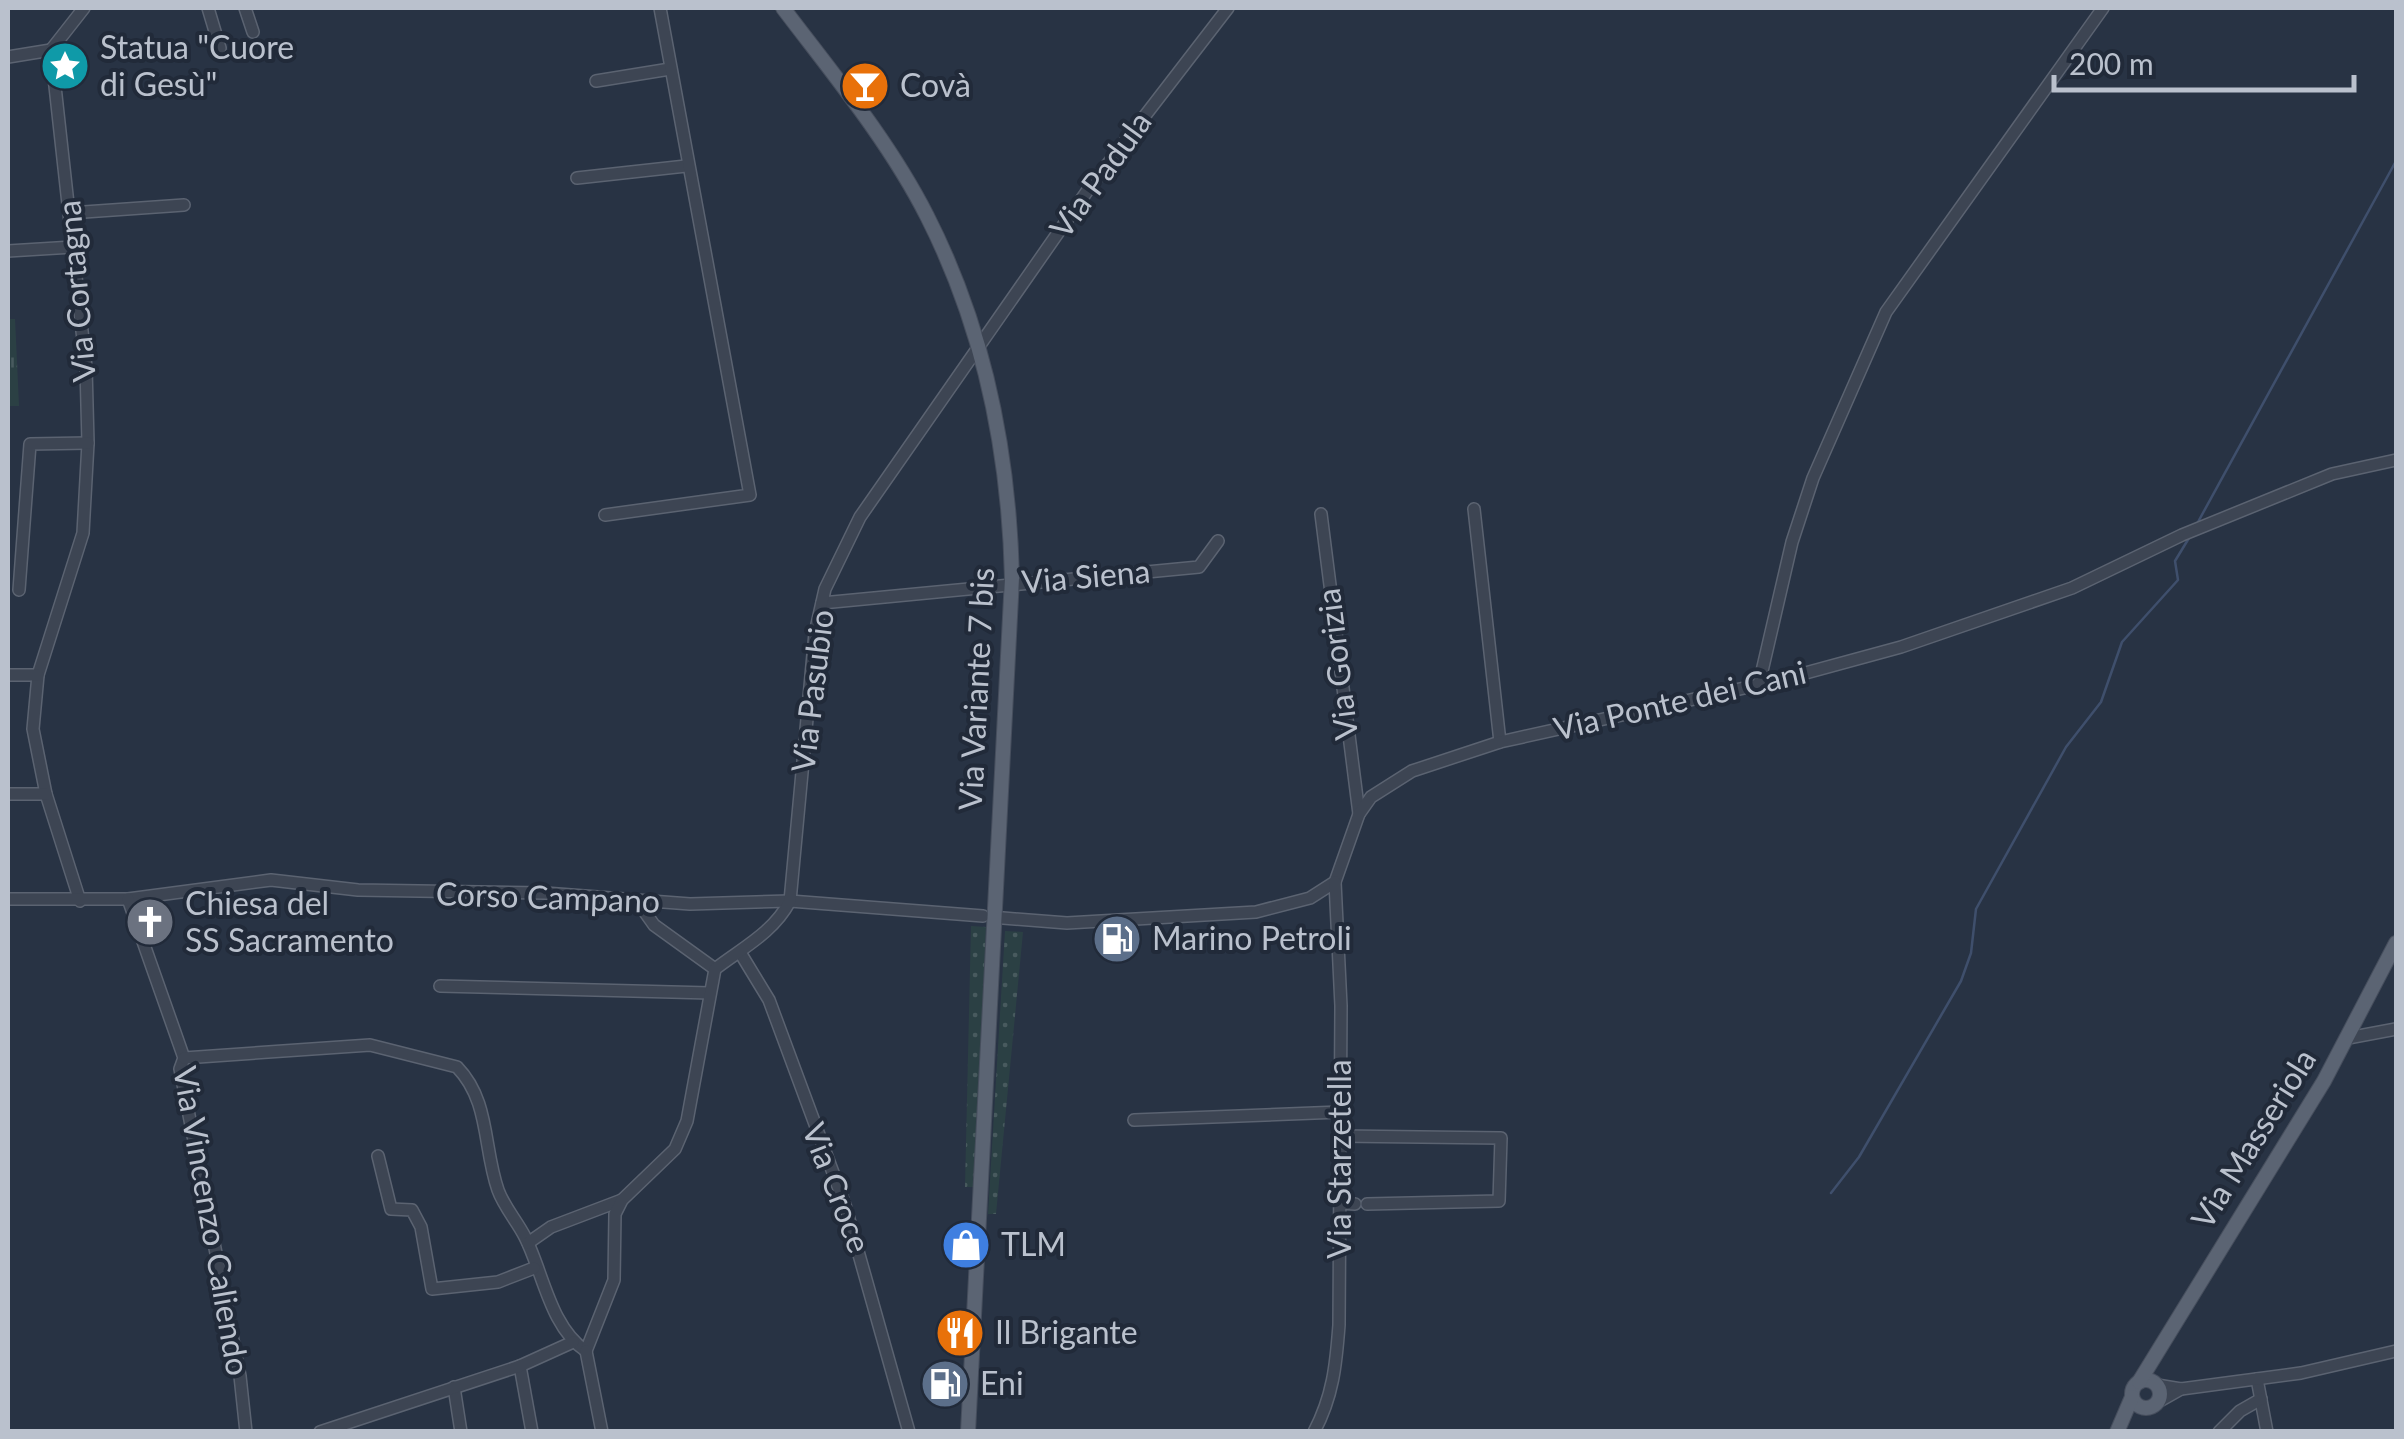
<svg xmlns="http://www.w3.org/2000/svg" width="2404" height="1439" viewBox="0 0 2404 1439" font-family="Lato,sans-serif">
<defs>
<pattern id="grass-dots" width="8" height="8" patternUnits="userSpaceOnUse" patternTransform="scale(2.5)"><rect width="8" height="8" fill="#2b4044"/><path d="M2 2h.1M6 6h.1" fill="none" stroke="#485a5e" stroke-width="1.8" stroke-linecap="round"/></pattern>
<pattern id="park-tufts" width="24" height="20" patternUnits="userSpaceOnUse" patternTransform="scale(2.5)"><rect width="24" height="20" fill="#2b4044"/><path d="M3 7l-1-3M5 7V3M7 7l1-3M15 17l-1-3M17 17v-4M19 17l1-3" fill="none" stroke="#485a5e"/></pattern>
</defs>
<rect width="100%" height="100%" fill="#283344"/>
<g fill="url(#grass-dots)">
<path d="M971 926 986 927 975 1187H965Z"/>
<path d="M1005 931 1023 932 996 1214H988Z"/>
</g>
<path fill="url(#park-tufts)" d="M8 319H15L19 406H8Z"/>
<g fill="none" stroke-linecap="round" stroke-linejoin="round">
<g stroke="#3f4f6c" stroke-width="2.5">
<path d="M2198 522 2396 161"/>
<path d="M1831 1193 1859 1157 1961 981 1971 953 1976 909 2066 747 2101 702 2122 642 2178 580 2175 561 2189 538"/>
</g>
<g stroke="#5b6371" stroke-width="14">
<g id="minor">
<path d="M208 8 220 48"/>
<path d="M245 8 253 32"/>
<path d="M51 50 86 367 88 443 83 533 38 675 33 729 46 794 80 901"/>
<path d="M51 50 84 8"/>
<path d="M8 57 51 50"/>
<path d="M596 81 670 69"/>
<path d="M577 178 686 166"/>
<path d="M70 213 184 205"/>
<path d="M8 251 73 247"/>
<path d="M1474 509 1500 742"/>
<path d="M1321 514 1359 814"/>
<path d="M605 515 750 495 660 8"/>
<path d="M19 590 30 444 88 443"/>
<path d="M822 603 1199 567 1218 541"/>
<path d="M8 675H38"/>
<path d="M1759 684 1792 542 1813 478 1886 312 2103 8"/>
<path d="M8 794H46"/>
<path d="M8 899H128L271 880 358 890 545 893 690 904 790 901 983 916"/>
<path d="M128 899 184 1058 180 1069 240 1376 246 1432"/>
<path d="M637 901 654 925 715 969"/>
<path d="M1003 918 1067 923 1256 912 1310 898 1335 882 1359 814 1371 797 1412 771 1500 742 1776 681 1901 647 2072 588 2182 535 2332 474 2396 460"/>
<path d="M741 954 769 1000 845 1205 909 1432"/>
<path d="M440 986 710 993"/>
<path d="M2348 1038 2396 1029"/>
<path d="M184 1058 370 1045 457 1067C490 1101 483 1147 498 1190 504 1207 517 1221 525 1237 543 1272 550 1327 586 1351"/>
<path d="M1134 1120 1340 1112"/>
<path d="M1340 1136 1501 1138 1499 1201 1367 1204"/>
<path d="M378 1156 391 1209 412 1210 421 1227 432 1289 498 1282 534 1268"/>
<path d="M1339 1203 1355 1204"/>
<path d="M528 1243 551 1227 622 1200"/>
<path d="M586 1351 614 1280 615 1214 622 1200 675 1149 687 1121 715 969C742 948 773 933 790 901L815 633 825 589 860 517 1090 187 1228 8"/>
<path d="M586 1351 602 1432"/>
<path d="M520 1366 532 1432"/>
<path d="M2257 1379 2267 1432"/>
<path d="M2157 1385 2181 1389"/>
<path d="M454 1387 461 1432"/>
<path d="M2158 1402 2181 1389 2301 1373 2396 1351"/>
<path d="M320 1432 520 1366 573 1342"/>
<path d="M1314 1432C1333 1396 1336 1365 1339 1325L1341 1006 1335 882"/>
<path d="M2219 1432 2240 1411 2261 1399"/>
</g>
</g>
<g stroke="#464e5d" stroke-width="16">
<g id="major">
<path d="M783 8C833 74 889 141 927 216 984 328 1009 453 1012 578L968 1432"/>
<circle cx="2146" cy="1394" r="14"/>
<path d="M2139 1382 2324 1081 2396 943"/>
<path d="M2117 1432 2132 1397"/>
</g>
</g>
<use href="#minor" stroke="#3d4553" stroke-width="11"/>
<use href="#major" stroke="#5b6473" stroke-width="14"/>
</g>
<defs>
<g id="sight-disc" transform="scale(2.5)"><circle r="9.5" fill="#0f9aa8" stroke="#212a39"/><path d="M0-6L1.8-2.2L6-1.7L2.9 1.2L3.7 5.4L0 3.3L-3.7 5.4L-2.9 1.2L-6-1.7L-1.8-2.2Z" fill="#fff"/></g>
<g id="bar-disc" transform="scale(2.5)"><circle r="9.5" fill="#e8710a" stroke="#212a39"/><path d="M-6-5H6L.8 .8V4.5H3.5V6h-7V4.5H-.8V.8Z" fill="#fff"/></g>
<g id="church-disc" transform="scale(2.5)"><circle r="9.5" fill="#6b7280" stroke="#212a39"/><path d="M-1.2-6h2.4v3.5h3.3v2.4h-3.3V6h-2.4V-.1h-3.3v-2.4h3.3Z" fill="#fff"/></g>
<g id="fuel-disc" transform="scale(2.5)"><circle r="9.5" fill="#5c6f8a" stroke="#212a39"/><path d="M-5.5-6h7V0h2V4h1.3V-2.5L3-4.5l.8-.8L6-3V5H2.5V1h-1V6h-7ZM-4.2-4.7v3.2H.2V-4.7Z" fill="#fff"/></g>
<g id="shop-disc" transform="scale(2.5)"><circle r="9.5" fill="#3f7fe0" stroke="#212a39"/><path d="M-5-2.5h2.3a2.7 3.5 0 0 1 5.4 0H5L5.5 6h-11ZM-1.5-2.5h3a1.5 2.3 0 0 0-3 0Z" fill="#fff"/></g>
<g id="restaurant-disc" transform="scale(2.5)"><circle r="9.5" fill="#e8710a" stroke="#212a39"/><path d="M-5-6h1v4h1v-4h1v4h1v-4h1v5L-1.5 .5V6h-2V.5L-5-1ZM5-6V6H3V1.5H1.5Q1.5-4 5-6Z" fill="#fff"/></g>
</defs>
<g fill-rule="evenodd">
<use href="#sight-disc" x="65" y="66"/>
<use href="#bar-disc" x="865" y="86"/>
<use href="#church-disc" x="150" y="922"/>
<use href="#fuel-disc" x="1117" y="939"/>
<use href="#shop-disc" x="966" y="1245"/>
<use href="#restaurant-disc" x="960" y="1333"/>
<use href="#fuel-disc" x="945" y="1384"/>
</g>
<g text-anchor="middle" stroke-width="8" stroke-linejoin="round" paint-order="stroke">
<g font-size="32" fill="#bac1cd" stroke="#212a39" text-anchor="start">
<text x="100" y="59">Statua "Cuore<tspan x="100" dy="37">di Gesù"</tspan></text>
<text x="900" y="97">Covà</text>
<text x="185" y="915">Chiesa del<tspan x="185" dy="37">SS Sacramento</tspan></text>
<text x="1152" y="950">Marino Petroli</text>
<text x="1001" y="1256">TLM</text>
<text x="995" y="1344">Il Brigante</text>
<text x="980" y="1395">Eni</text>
</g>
<g font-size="32" fill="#bac1cd" stroke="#212a39">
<text transform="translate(1101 175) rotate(-54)" y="11">Via Padula</text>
<text transform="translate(77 291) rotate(-95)" y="11">Via Cortagna</text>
<text transform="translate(1086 577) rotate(-5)" y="11">Via Siena</text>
<text transform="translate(1338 664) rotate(-97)" y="11">Via Gorizia</text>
<text transform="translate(977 689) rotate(-87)" y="11">Via Variante 7 bis</text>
<text transform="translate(813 691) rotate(-83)" y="11">Via Pasubio</text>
<text transform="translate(1680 701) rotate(-13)" y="11">Via Ponte dei Cani</text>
<text transform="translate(548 898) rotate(2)" y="11">Corso Campano</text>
<text transform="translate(2254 1139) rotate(-58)" y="11">Via Masseriola</text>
<text transform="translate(1340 1159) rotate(-90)" y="11">Via Starzetella</text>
<text transform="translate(836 1188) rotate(69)" y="11">Via Croce</text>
<text transform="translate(211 1221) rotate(80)" y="11">Via Vincenzo Caliendo</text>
</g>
</g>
<rect width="2404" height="1439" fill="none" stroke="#bac1cd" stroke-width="20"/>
<path d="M2054 75v15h300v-15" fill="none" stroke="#bac1cd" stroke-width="5"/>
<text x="2069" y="75" font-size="30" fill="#bac1cd" stroke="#212a39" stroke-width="8" paint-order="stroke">200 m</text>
</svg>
